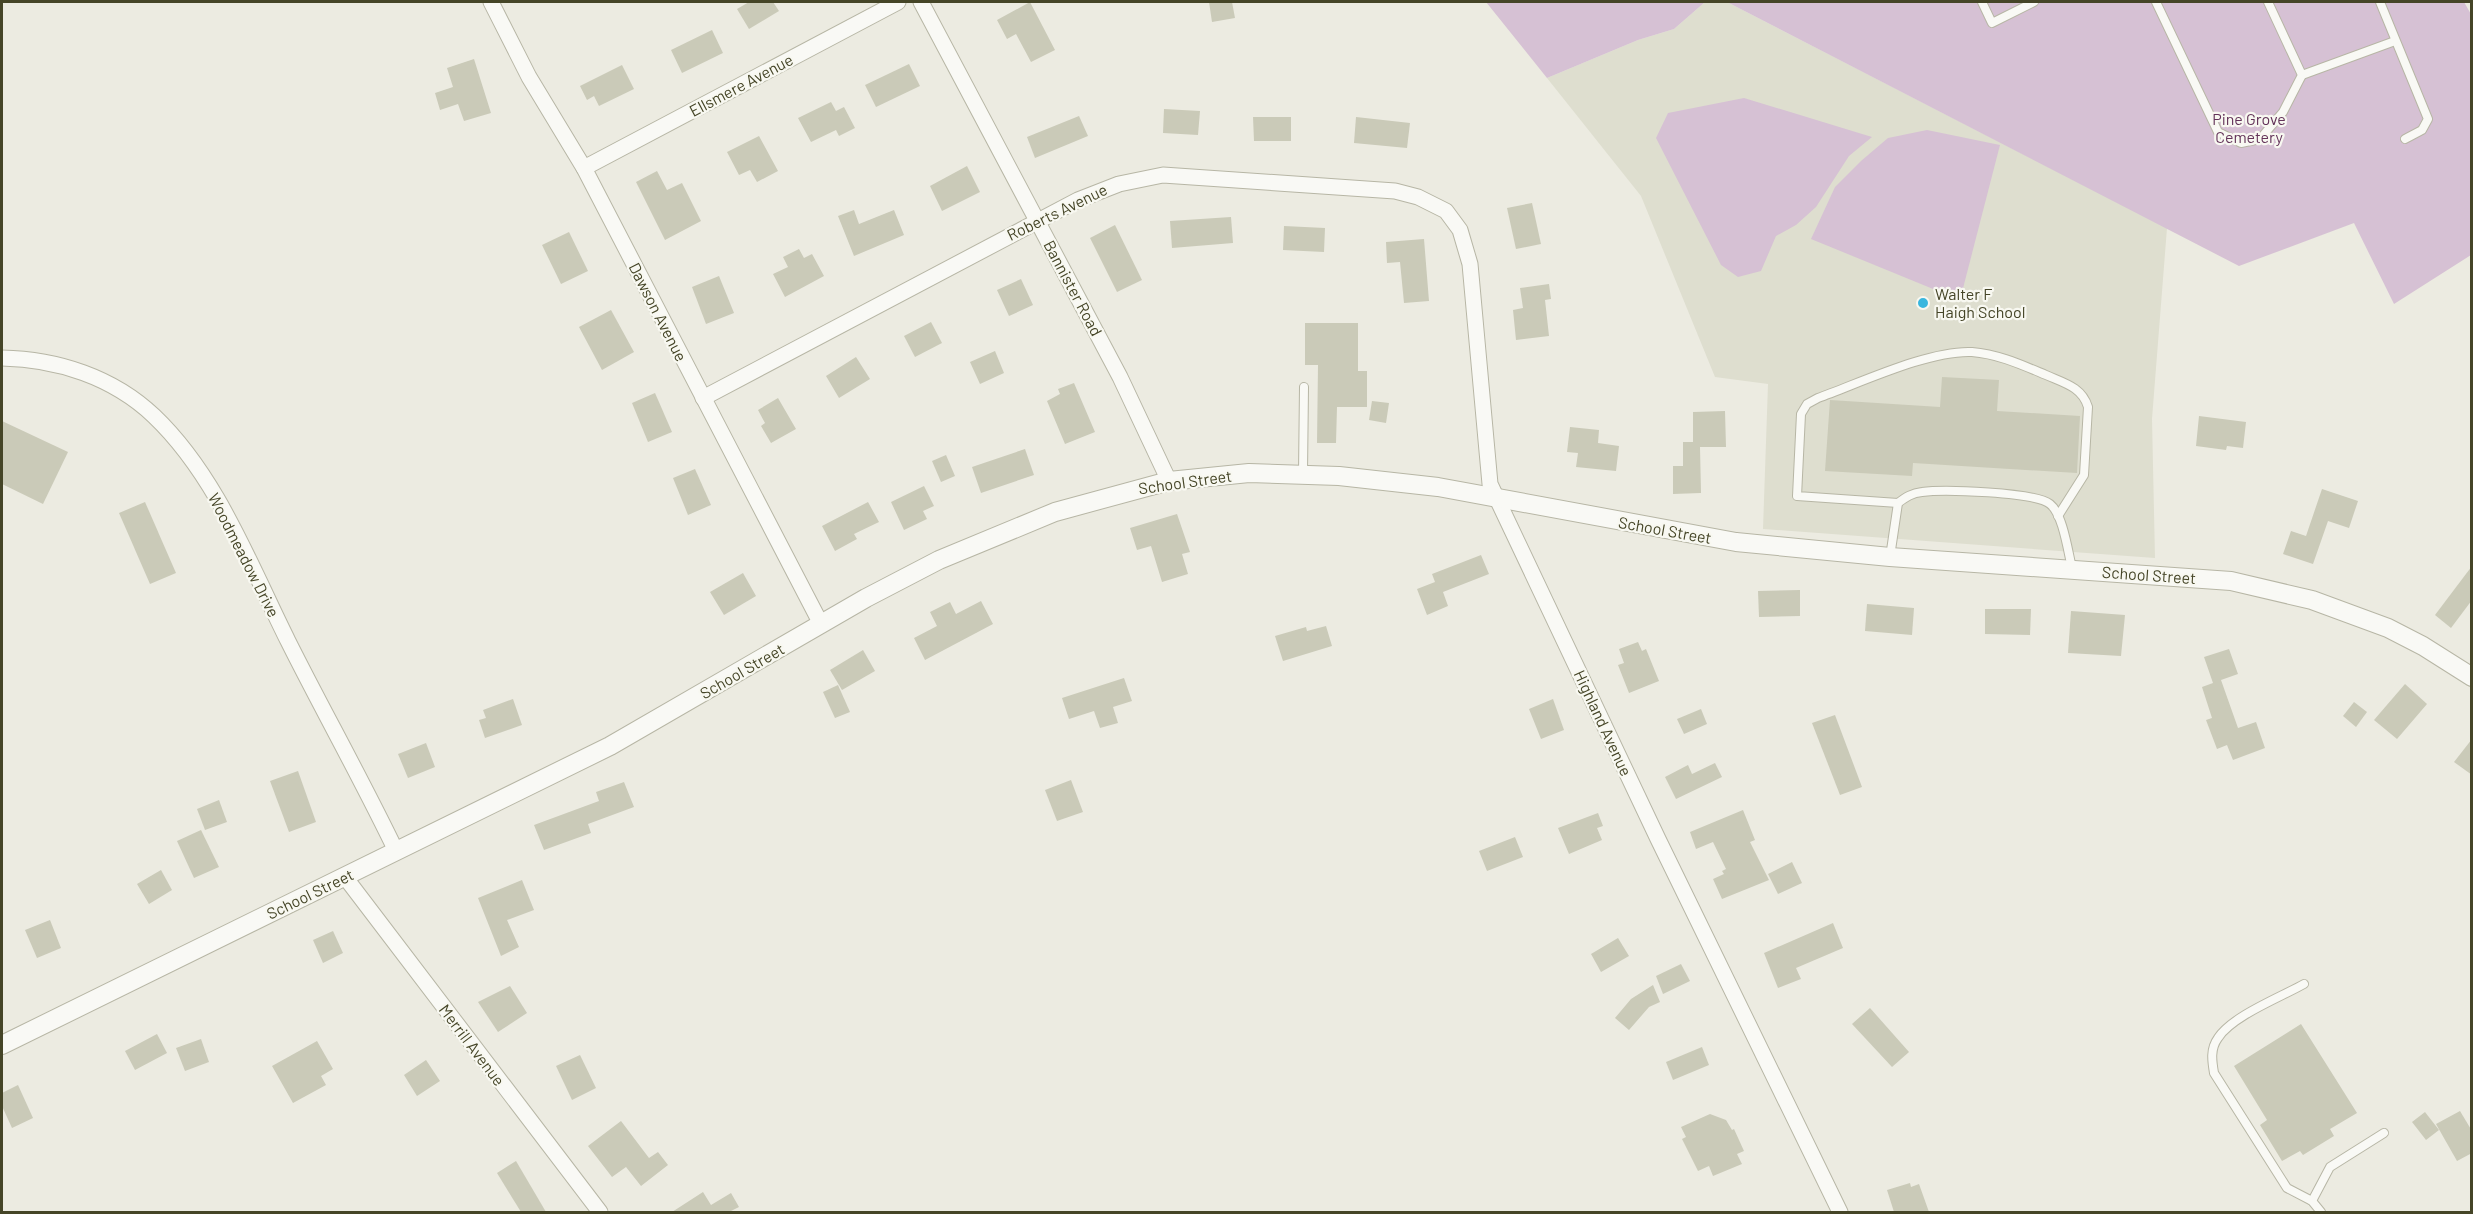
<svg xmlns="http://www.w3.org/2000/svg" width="2473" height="1214" viewBox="0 0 2473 1214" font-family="Barlow,sans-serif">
<rect width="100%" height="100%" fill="#ecebe1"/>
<path fill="#dedecf" d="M1705 2H1727L2167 228 2152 419 2155 558 1763 529 1768 384 1715 377 1641 196 1547 78 1638 40 1674 29Z"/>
<g fill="#d6c1d4">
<path d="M1486 2H1705L1674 29 1638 40 1547 78Z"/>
<path d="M1727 2H2464L2472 16 2471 255 2394 304 2354 223 2239 266Z"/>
<path d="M1744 98 1872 137 1849 156 1816 207 1796 225 1776 236 1761 271 1738 277 1721 265 1656 138 1668 113Z"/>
<path d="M1927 130 2000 145 1960 300 1811 239 1835 187 1861 161 1888 138Z"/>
</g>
<g fill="#cacab8">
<path d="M749 2H773L779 11 749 29 737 9Z"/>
<path d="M1030 2 1055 50 1031 62 1016 34 1007 39 997 20Z"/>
<path d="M1209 2H1232L1235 18 1212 22Z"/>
<path d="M712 30 723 53 682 73 671 50Z"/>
<path d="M474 59 491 113 464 121 458 104 440 110 435 93 453 87 447 68Z"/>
<path d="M909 64 920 86 876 107 865 85Z"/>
<path d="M622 65 634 89 599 106 594 96 587 100 580 86Z"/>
<path d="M831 102 836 111 844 107 855 128 839 136 836 130 811 142 798 118Z"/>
<path d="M1164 109 1200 111 1198 135 1163 133Z"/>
<path d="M1079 116 1088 136 1035 158 1027 137Z"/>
<path d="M1253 117H1291V141H1254Z"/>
<path d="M1356 117 1410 123 1407 148 1354 143Z"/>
<path d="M759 136 778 171 757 182 750 170 739 175 727 152Z"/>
<path d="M967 166 980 192 942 211 930 186Z"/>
<path d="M657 171 667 190 682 183 701 221 665 240 636 182Z"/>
<path d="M1532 203 1541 244 1516 249 1507 208Z"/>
<path d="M854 210 859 224 894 210 904 235 854 256 838 216Z"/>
<path d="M1231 217 1233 243 1172 248 1170 221Z"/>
<path d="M1115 225 1142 280 1117 292 1090 238Z"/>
<path d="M1284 226 1325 228 1324 252 1283 250Z"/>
<path d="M569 232 588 271 561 284 542 245Z"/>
<path d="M1424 239 1429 301 1404 303 1400 262 1387 263 1386 242Z"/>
<path d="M799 249 804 258 812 254 824 276 785 297 773 274 788 267 783 257Z"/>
<path d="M719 276 734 313 706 324 692 287Z"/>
<path d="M1021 279 1033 305 1009 316 997 290Z"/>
<path d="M1549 284 1551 299 1545 300 1549 336 1516 340 1513 310 1523 308 1520 288Z"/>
<path d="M611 310 634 352 602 370 579 327Z"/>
<path d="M931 322 942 343 915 357 904 336Z"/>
<path d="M1305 323H1358V371H1367V407H1337L1336 443H1317L1318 365H1305Z"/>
<path d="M995 351 1004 373 980 384 970 362Z"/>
<path d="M856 357 870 379 839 398 826 376Z"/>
<path d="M1942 377 1999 380 1997 411 2080 416 2077 473 1913 463 1912 476 1825 471 1830 400 1940 407Z"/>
<path d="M1074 383 1095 432 1065 444 1047 401 1060 394 1058 389Z"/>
<path d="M655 393 672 432 648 442 632 403Z"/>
<path d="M778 398 796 429 771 443 761 426 765 423 758 410Z"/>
<path d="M1372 401 1389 403 1386 423 1369 420Z"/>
<path d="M1725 411 1726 447H1700L1701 493 1673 494V466H1683V442H1693V412Z"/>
<path d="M2199 416 2246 422 2243 448 2227 446 2226 450 2196 446Z"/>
<path d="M2 421 68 452 43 504 2 484Z"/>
<path d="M1570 427 1599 430 1598 443 1619 446 1616 471 1576 467 1578 453 1567 452Z"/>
<path d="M1025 449 1034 475 981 493 972 467Z"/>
<path d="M946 455 955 476 941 482 932 461Z"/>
<path d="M695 469 711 505 688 515 673 478Z"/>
<path d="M924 486 934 506 923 511 927 519 904 530 891 502Z"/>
<path d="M2322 489 2358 501 2349 528 2328 521 2313 564 2283 554 2291 531 2306 536Z"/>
<path d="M145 502 176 573 150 584 119 513Z"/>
<path d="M868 502 879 522 854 534 857 539 835 551 822 526Z"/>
<path d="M1177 514 1190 552 1182 554 1188 574 1162 582 1151 546 1137 550 1130 528Z"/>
<path d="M1481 555 1489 574 1443 592 1448 606 1427 615 1417 589 1435 582 1432 574Z"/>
<path d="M2472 566V600L2451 628 2435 615Z"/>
<path d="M743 573 756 596 724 615 710 592Z"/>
<path d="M1800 590V616L1759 617 1758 591Z"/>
<path d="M981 601 993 624 925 660 914 638 937 626 930 612 950 602 956 614Z"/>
<path d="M1867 604 1914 608 1912 635 1865 631Z"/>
<path d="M1985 609H2031L2030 635 1985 634Z"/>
<path d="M2071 611 2125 615 2121 656 2068 653Z"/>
<path d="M1326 626 1332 646 1283 661 1275 636 1306 627 1307 631Z"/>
<path d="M1638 642 1642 651 1646 649 1659 681 1629 693 1618 665 1624 663 1619 649Z"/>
<path d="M2229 649 2238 674 2221 680 2238 728 2256 722 2265 748 2233 760 2227 745 2217 749 2206 720 2212 718 2202 687 2213 683 2204 657Z"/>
<path d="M863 650 875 671 842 690 830 670Z"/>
<path d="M1124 678 1132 701 1113 707 1118 723 1100 728 1094 711 1069 719 1062 698Z"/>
<path d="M2405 684 2427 704 2397 739 2374 720Z"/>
<path d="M838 685 850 712 835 718 823 692Z"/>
<path d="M513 699 522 725 485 738 479 720 486 718 483 710Z"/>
<path d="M1553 699 1564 730 1541 739 1529 709Z"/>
<path d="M2354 702 2367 712 2356 727 2343 716Z"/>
<path d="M1701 709 1707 724 1684 734 1677 719Z"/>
<path d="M1835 715 1862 787 1840 795 1812 723Z"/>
<path d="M2472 739V775L2454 762Z"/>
<path d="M426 743 435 767 408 778 398 754Z"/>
<path d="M1715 763 1722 777 1676 799 1665 777 1688 765 1692 774Z"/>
<path d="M298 771 316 822 289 832 270 781Z"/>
<path d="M1071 780 1083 812 1057 821 1045 790Z"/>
<path d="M624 782 634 807 588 824 591 833 544 850 534 825 599 801 596 792Z"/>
<path d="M219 800 227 822 205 830 197 809Z"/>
<path d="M1743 810 1755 840 1750 842 1769 880 1722 899 1713 879 1724 874 1722 871 1726 869 1713 842 1696 849 1690 832Z"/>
<path d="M1598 813 1603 826 1597 828 1602 840 1569 854 1558 828Z"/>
<path d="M201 830 219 867 194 878 177 841Z"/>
<path d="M1515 837 1523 857 1487 871 1479 851Z"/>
<path d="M1792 862 1802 883 1778 894 1768 874Z"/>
<path d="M161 870 172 890 149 904 137 884Z"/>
<path d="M522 880 534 910 507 920 519 947 501 956 478 898Z"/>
<path d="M50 920 61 948 37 958 25 930Z"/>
<path d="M1833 923 1843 948 1796 968 1801 979 1778 988 1764 953Z"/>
<path d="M333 931 343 953 323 963 313 940Z"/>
<path d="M1618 938 1629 956 1601 972 1591 954Z"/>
<path d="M1681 964 1690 981 1663 994 1656 976Z"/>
<path d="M1653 985 1660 1002 1649 1007 1629 1030 1615 1018 1631 999Z"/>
<path d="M510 986 527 1013 498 1032 478 1002Z"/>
<path d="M1870 1008 1909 1052 1892 1067 1852 1024Z"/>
<path d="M2301 1024 2357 1113 2330 1129 2334 1136 2303 1155 2300 1151 2282 1161 2260 1125 2267 1120 2234 1066Z"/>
<path d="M157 1034 167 1053 135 1070 125 1051Z"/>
<path d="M201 1039 209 1062 185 1071 176 1048Z"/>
<path d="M317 1041 333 1069 321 1076 326 1085 293 1103 272 1066Z"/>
<path d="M1702 1047 1709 1065 1673 1080 1666 1062Z"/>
<path d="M580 1055 596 1088 572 1100 556 1066Z"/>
<path d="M426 1060 440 1081 417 1096 404 1075Z"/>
<path d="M18 1085 33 1118 12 1128 2 1106V1093Z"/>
<path d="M2460 1111 2472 1131V1153L2457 1161 2436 1124Z"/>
<path d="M2425 1112 2439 1130 2426 1140 2412 1122Z"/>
<path d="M1710 1114 1726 1120 1732 1130 1734 1129 1744 1151 1737 1154 1742 1164 1713 1176 1709 1166 1698 1171 1682 1139 1686 1137 1681 1127Z"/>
<path d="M621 1121 649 1158 658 1152 668 1165 641 1186 626 1167 612 1177 588 1146Z"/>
<path d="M516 1161 546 1212H521L497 1173Z"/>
<path d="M1910 1183 1911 1187 1919 1184 1929 1212H1894L1887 1190Z"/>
<path d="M703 1192 711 1205 731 1193 739 1207 729 1212H672Z"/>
</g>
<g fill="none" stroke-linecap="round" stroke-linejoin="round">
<g stroke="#b7b6a5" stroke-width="10">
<g id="service">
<path d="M1982 2 1992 23 2034 2"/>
<path d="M2156 2 2218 132 2241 143 2260 139 2283 112 2302 75 2268 2"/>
<path d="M2380 2 2428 119 2422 130 2405 139"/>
<path d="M2302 75 2395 41"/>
<path d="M1303 473 1304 387"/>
<path d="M1898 503 1797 496 1801 414 1807 404 1818 398C1860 383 1929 350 1972 352 1998 354 2022 365 2046 375 2064 383 2082 387 2088 407L2084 475 2058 516"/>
<path d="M1890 557 1898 503C1906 497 1912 493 1922 492 1943 489 2035 492 2050 504 2063 514 2068 552 2072 568"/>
<path d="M2304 984C2281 997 2232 1016 2218 1038 2210 1049 2212 1061 2214 1073L2287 1188 2312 1201 2321 1212"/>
<path d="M2312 1201 2330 1167 2384 1133"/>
</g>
</g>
<g stroke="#b7b6a5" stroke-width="17">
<g id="minor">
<path d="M491 2 529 77 584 168 821 624"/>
<path d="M921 2 1120 377 1169 481"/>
<path d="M584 168 898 2"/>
<path d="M2 358C57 359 113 377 154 416 217 476 250 565 288 641 323 711 362 780 396 851"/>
<path d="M703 398 1078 200 1119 184 1163 175 1395 191 1418 197 1446 211 1460 230 1470 264 1490 484 1658 839 1840 1212"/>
<path d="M345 877 600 1212"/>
</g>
</g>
<g stroke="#b7b6a5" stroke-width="20">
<path id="tertiary" d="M2 1045 610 746 866 598 939 560 1055 512 1169 481 1249 473 1339 476 1438 487 1736 542 1890 557 2231 581 2312 600 2388 628 2423 646 2472 677"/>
</g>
<use href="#service" stroke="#f9f9f5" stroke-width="8"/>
<use href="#minor" stroke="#f9f9f5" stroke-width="15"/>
<use href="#tertiary" stroke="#f9f9f5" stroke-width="18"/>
</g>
<circle fill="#39b6de" stroke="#f8f8f1" stroke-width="2" cx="1923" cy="303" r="6"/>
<g text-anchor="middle" stroke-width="4.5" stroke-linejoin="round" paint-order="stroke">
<g font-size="16" fill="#454527" stroke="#f8f8f1">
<text transform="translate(741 85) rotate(-28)" y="6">Ellsmere Avenue</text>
<text transform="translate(1057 212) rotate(-26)" y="6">Roberts Avenue</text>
<text transform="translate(1073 288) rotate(62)" y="6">Bannister Road</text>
<text transform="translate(658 312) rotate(63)" y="6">Dawson Avenue</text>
<text transform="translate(1185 482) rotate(-8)" y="6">School Street</text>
<text transform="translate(1665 530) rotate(10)" y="6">School Street</text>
<text transform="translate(244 555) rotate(63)" y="6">Woodmeadow Drive</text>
<text transform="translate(2149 575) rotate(4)" y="6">School Street</text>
<text transform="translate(742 671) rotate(-30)" y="6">School Street</text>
<text transform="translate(1603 723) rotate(65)" y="6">Highland Avenue</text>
<text transform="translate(310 894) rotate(-26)" y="6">School Street</text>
<text transform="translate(472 1045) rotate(53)" y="6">Merrill Avenue</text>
</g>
<g font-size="16" fill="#633359" stroke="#f8f8f1">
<text x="2249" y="125">Pine Grove<tspan x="2249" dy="18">Cemetery</tspan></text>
</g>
<g font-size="16" fill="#454527" stroke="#f8f8f1" text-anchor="start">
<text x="1935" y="300">Walter F<tspan x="1935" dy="18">Haigh School</tspan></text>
</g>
</g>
<rect width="2473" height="1214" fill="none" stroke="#454527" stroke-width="6"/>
</svg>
